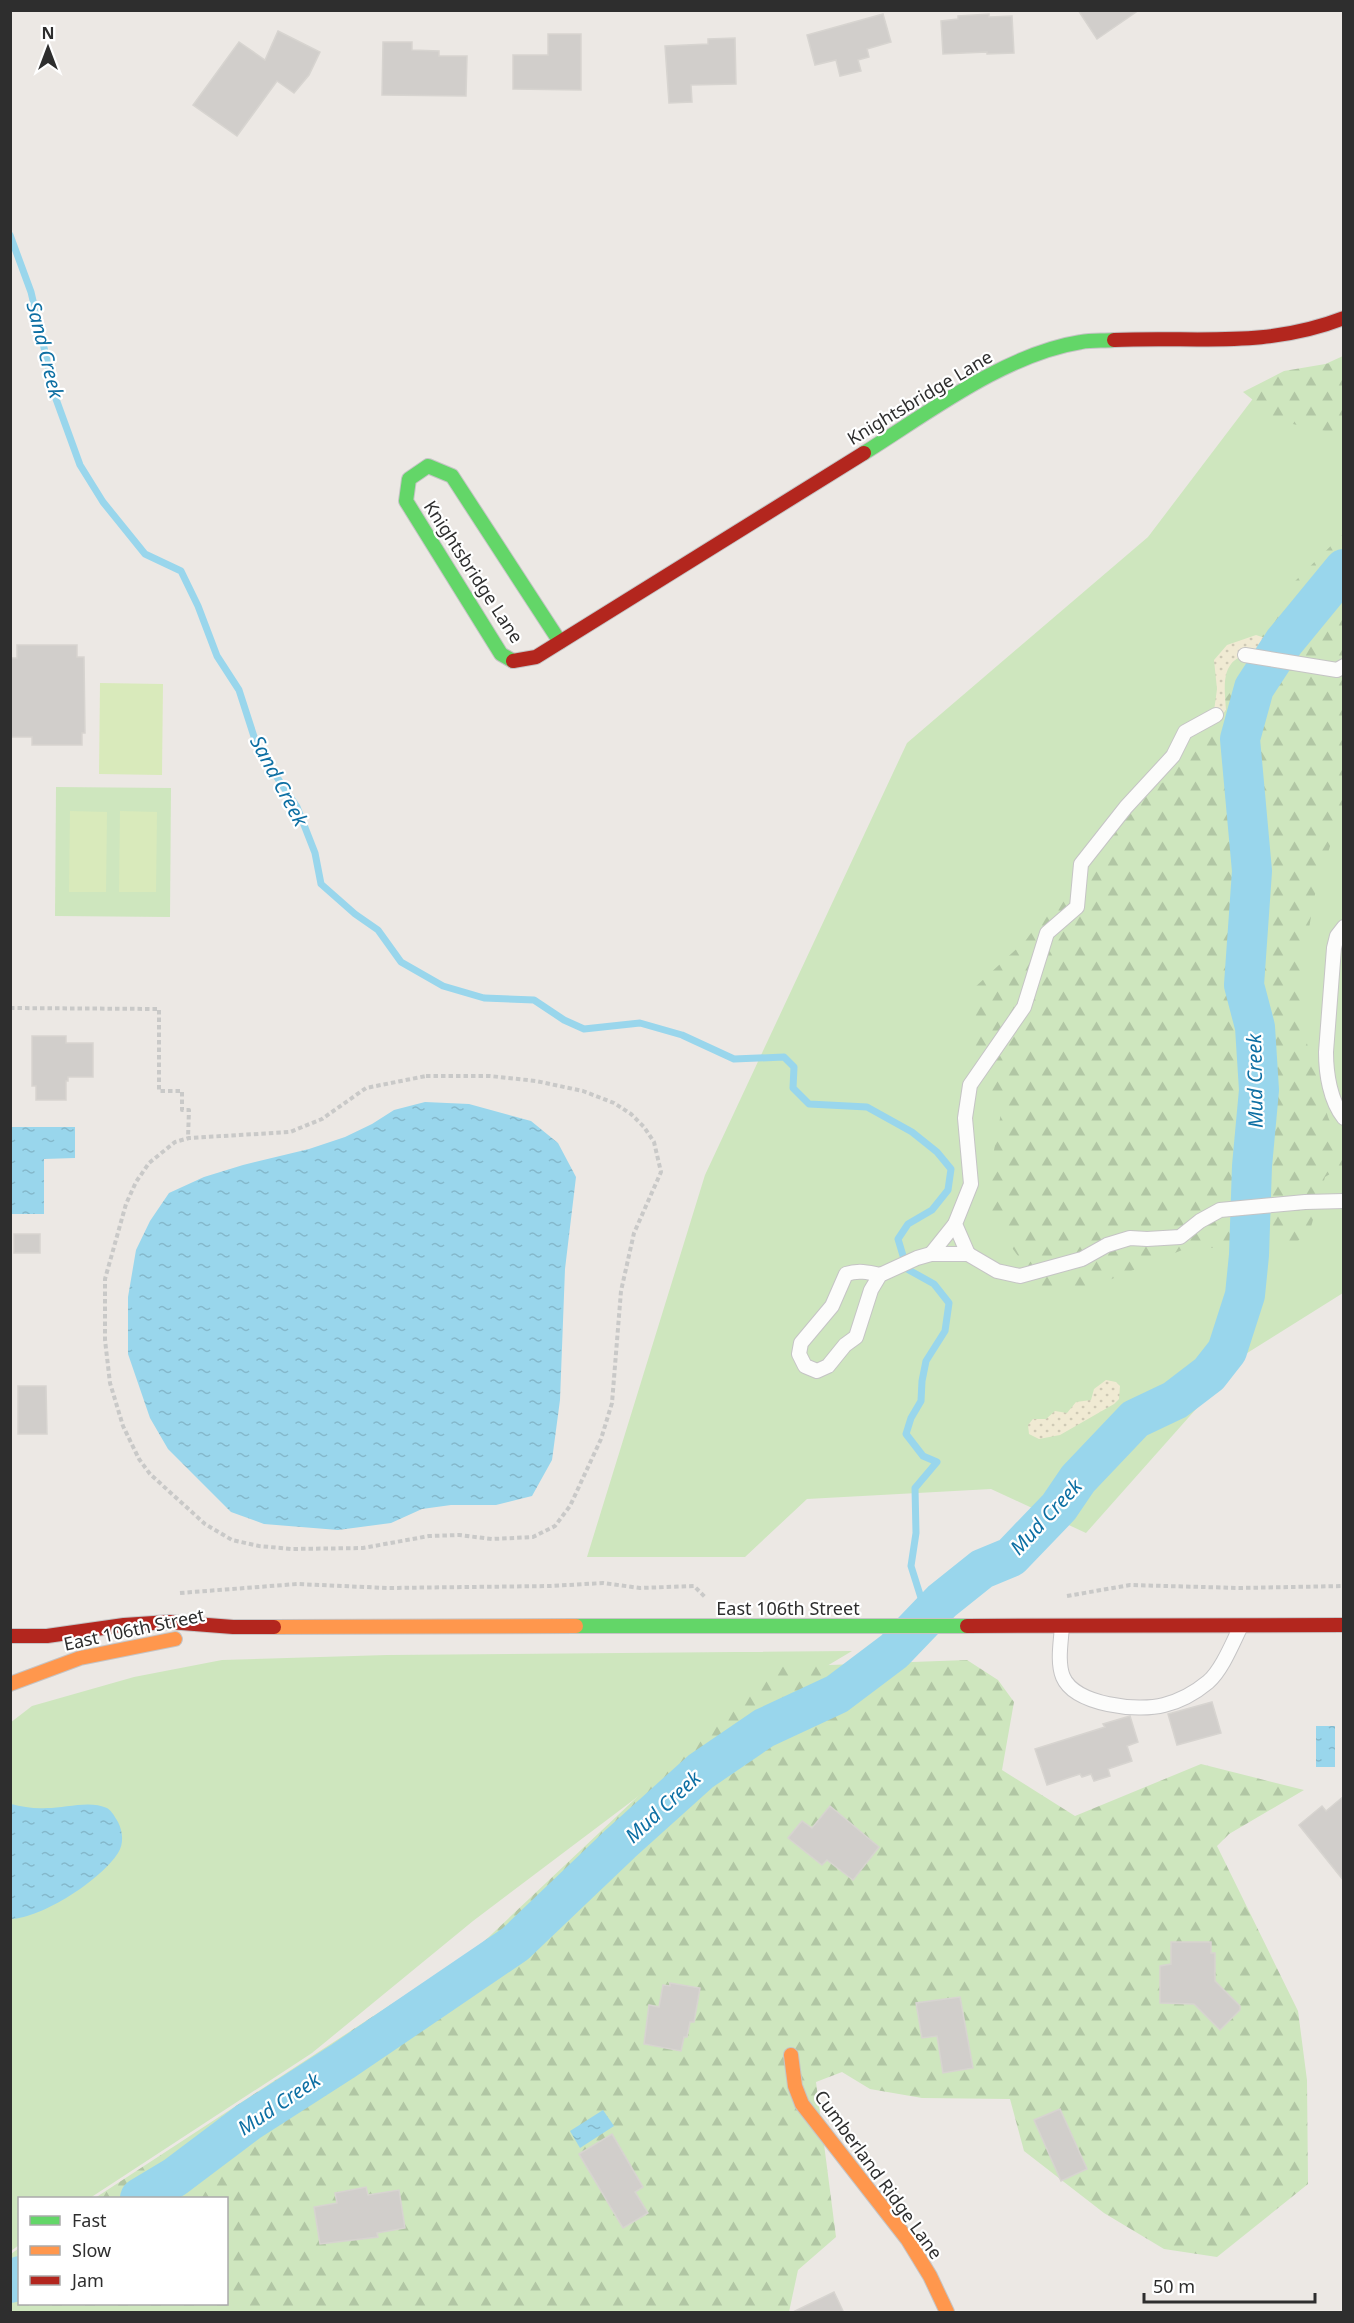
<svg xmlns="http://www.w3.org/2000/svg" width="1354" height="2323" viewBox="0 0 1354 2323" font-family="'Noto Sans',sans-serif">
<defs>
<pattern id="forest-firs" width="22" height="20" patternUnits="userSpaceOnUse" patternTransform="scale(1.5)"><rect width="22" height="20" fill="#cee6be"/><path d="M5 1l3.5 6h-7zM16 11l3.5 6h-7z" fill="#b1c6a4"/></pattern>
<pattern id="sand-dots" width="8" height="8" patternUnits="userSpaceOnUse" patternTransform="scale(1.5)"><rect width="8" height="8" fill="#f0ead3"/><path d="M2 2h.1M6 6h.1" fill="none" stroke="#cec9b5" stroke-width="1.8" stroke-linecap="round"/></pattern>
<pattern id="water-ripples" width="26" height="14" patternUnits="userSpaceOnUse" patternTransform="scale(1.5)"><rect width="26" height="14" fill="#99d6ec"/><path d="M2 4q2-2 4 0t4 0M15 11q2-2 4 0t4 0" fill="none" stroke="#84b8cb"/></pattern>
</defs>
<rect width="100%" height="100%" fill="#ece8e4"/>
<g fill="#cee6be">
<path d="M1343 356V1293L1244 1355 1086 1533 991 1489 807 1499 745 1557H587L705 1175 907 743 1148 537 1255 396Z"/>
<path d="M56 787 171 788 170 917 55 916Z"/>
<path d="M852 1651 750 1712 473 1921 312 2053 90 2198H20L19 2245 11 2251 10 1723 32 1706 134 1677 222 1660 387 1655Z"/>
</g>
<g fill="url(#forest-firs)">
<path d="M1343 361V435L1279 421 1243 392 1284 371Z"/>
<path d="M1343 534V807L1316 889 1304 956V1033L1328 1117 1343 1151V1166L1325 1177 1309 1234 1296 1242 1228 1248H1187L1097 1285 1045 1293 991 1219V1166L1001 1113 971 1051 973 989 1026 940 1081 864 1126 807 1168 779 1239 680 1288 588Z"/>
<path d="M967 1660 998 1680 1014 1702 1002 1770 1075 1816 1201 1764 1304 1790 1229 1834 1217 1846 1298 2011 1307 2080 1308 2184 1217 2257 1164 2249 1104 2213 1024 2151 1010 2099 922 2098 870 2089 842 2072 816 2082 836 2237 798 2270 789 2312H11V2254L19 2248 20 2304H226V2198H95L476 1949 775 1667Z"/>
</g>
<g fill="url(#sand-dots)">
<path d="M1256 635 1268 639 1269 645C1263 652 1256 652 1248 654 1219 661 1225 688 1226 710L1220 717 1214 711 1217 689 1214 660 1227 645Z"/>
<path d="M1106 1380 1116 1382 1120 1386 1119 1399 1114 1404 1060 1435 1039 1439 1029 1434 1028 1425 1033 1419H1046L1055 1411 1067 1413 1076 1402 1091 1400 1094 1389Z"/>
</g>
<g fill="#d9eabb">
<path d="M100 683 163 684 162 775 99 774Z"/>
<path d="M70 811 107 812 106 892H69Z"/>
<path d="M120 811 157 812 156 892H119Z"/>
</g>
<g fill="url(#water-ripples)">
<path d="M425 1102 469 1104 531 1121 558 1143 576 1177 565 1269 560 1400 552 1460 532 1496 496 1505H451L422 1509 391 1523 338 1530 264 1524 231 1512 168 1449 150 1418 128 1354V1297L136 1250 150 1221 169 1193 204 1177 243 1165 309 1149 345 1137 372 1124 394 1110Z"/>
<path d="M12 1127H75V1158L44 1159V1214H11Z"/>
<rect x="1316" y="1726" width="19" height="41"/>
<path d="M11 1804C23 1807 35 1809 47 1808 65 1808 90 1800 107 1808 112 1811 115 1817 118 1822 123 1832 124 1844 118 1853 101 1880 42 1918 11 1919Z"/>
<path d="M603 2110 614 2126 580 2148 570 2131Z"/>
</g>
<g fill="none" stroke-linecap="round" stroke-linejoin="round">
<path stroke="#99d6ec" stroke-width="7" d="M10 235 31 292 56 399 80 465 103 502 145 554 181 571 198 606 217 656 239 690 258 749 297 807 315 853 321 884 355 914 378 930 401 962 443 986 484 998 534 1000 564 1020 584 1029 640 1023 682 1035 734 1059 784 1057 794 1067 793 1088 809 1104 867 1107 912 1132 937 1152 951 1169 948 1190 932 1210 908 1224 898 1239 907 1269 934 1284 949 1303 945 1331 926 1361 922 1381 921 1401 911 1418 906 1434 923 1456 937 1462 915 1488 916 1533 911 1566 922 1601 932 1612"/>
<g stroke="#99d6ec" stroke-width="40">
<path d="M140 2198 175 2177 248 2122 343 2061 515 1944 621 1843 701 1771 764 1728 837 1694 894 1651 942 1601 982 1569 1011 1557 1059 1507 1078 1479 1135 1419 1175 1400 1209 1374 1227 1351 1245 1295 1249 1255 1252 1166 1259 1090 1255 1027 1244 985 1252 871 1240 739 1254 688 1284 642 1344 569"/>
<path d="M10 2283 20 2276"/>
</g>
</g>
<g fill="#d1cecb" stroke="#d7d4d0" stroke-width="1.5">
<path d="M1078 10H1139L1097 39Z"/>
<path d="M883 14 891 42 867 49 869 57 858 60 861 71 840 76 836 60 815 65 807 35Z"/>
<path d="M989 14V17L1012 16 1014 53 987 54V52L943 54 941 21 958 19V16Z"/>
<path d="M278 31 320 52 309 75 294 93 277 81 237 136 193 105 239 42 265 60Z"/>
<path d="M548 34H581V90L513 89V55H548Z"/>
<path d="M735 38 736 84 691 85 692 102 669 103 665 46 708 44V39Z"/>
<path d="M383 42H412V50L439 51V56H467L466 96 382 95Z"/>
<path d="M17 645H77V657H84L85 733H82V745H32V737H11V658H17Z"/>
<path d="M32 1036H66V1043H93V1077H68V1081H66V1100H36V1086H32Z"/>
<rect x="14" y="1234" width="26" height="19"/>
<path d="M18 1386H46L47 1434H18Z"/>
<path d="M1212 1702 1221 1733 1177 1745 1168 1714Z"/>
<path d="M1130 1716 1138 1742 1127 1746 1132 1761 1108 1769 1110 1776 1094 1781 1091 1774 1082 1777 1080 1774 1047 1785 1035 1749 1105 1727 1103 1724Z"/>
<path d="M1344 1796V1881L1299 1825 1322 1806 1326 1811Z"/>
<path d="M830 1806 879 1847 853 1880 827 1860 822 1865 788 1838 802 1821 812 1828Z"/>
<path d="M1171 1942H1211V1953H1215V1981L1240 2006V2010L1220 2030 1194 2004 1160 2003V1966L1171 1964Z"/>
<path d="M670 1983 700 1988 694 2022H690L687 2037H684L681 2051 644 2044 649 2005 659 2007 663 1985 670 1986Z"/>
<path d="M960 1997 973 2068 943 2073 937 2036 922 2038 916 2003Z"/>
<path d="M1060 2109 1087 2169 1061 2181 1034 2120Z"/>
<path d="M612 2134 643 2187 635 2192 648 2213 623 2228 579 2154Z"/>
<path d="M366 2187 368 2195 399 2190 405 2228 377 2233 378 2237 320 2244 314 2207 337 2203 335 2193Z"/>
<path d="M834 2292 844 2313H791Z"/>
</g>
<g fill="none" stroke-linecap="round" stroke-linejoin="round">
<g stroke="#c5c4c5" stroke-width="16">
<g id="lane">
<path d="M1245 655 1337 670 1344 666"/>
<path d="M1344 927 1337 936 1334 948 1326 1052C1326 1073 1330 1101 1344 1118"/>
<path d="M931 1254 955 1224"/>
<path d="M968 1254 955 1224 971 1184 965 1118 970 1085 1024 1007 1047 933 1077 907 1081 864 1126 807 1173 756 1185 732 1216 715"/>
<path d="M880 1275C868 1272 858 1270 846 1274L832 1306 801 1343 799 1354 805 1366 817 1371 828 1366 845 1345 856 1337 871 1290 880 1275 917 1258 931 1254H968L997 1271 1020 1276 1082 1259 1107 1245 1130 1238 1147 1239 1180 1237 1200 1221 1220 1210 1305 1202 1344 1201"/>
<path d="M1062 1626C1061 1642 1057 1662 1063 1677 1075 1705 1138 1712 1164 1705 1180 1701 1196 1692 1208 1682 1222 1670 1233 1642 1241 1626"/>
</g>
</g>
<g stroke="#c5c4c5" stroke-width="16">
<g id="fast">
<path d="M864 453C928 413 1005 354 1081 342 1092 340 1103 341 1114 340"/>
<path d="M513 661 501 654 406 501 409 479 428 466 452 476 560 642"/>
<path d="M576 1626H967"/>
</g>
</g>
<g stroke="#c5c4c5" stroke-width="16">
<g id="slow">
<path d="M274 1627 576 1626"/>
<path d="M10 1684 80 1658 175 1639"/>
<path d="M791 2055 795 2086 802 2104 908 2240 930 2276 947 2312"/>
</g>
</g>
<g stroke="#c5c4c5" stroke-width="16">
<g id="jam">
<path d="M1114 340C1196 336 1264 349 1344 318"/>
<path d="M513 661 536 657 864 453"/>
<path d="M967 1626 1344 1625"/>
<path d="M10 1636H47L124 1625 169 1622 233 1627H274"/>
</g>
</g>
<g stroke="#c9c9c8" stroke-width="4" stroke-dasharray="4.5 3" stroke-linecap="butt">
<path d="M10 1008 159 1009V1091H182V1110H189L188 1138"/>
<path d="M426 1076H490L536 1081 583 1091 614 1103 631 1114 644 1127 654 1142 661 1172 634 1233 621 1291 612 1403 601 1439 570 1506 555 1526 533 1537 492 1539 459 1535 429 1536 363 1548 291 1549 259 1546 232 1540 205 1524 150 1474 139 1459 123 1426 110 1383 105 1340V1279L126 1204 136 1182 149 1163 175 1142 189 1138 290 1132 322 1119 366 1088Z"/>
<path d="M180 1593 297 1584 387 1588 551 1586 603 1583 640 1588 694 1586 706 1598"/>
<path d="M1067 1596 1130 1585 1239 1588 1344 1586"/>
</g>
<use href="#lane" stroke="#fcfcfb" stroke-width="14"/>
<use href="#fast" stroke="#63d668" stroke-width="14"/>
<use href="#slow" stroke="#ff974d" stroke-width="14"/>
<use href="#jam" stroke="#b3261e" stroke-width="14"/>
</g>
<g text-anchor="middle" stroke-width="4.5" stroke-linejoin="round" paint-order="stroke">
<g font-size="18" fill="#2e2e2e" stroke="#fff">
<text transform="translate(920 398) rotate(-31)" y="6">Knightsbridge Lane</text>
<text transform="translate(473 572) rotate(57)" y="6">Knightsbridge Lane</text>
<text x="788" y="1615">East 106th Street</text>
<text transform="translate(134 1630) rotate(-12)" y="6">East 106th Street</text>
<text transform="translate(878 2175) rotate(54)" y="6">Cumberland Ridge Lane</text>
</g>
<g font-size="20" font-style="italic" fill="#0d6fa3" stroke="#fff">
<text transform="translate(45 350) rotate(76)" y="7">Sand Creek</text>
<text transform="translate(279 781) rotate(62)" y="7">Sand Creek</text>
<text transform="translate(1255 1081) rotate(-91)" y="7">Mud Creek</text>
<text transform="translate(1046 1517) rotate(-47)" y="7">Mud Creek</text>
<text transform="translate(663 1807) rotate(-43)" y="7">Mud Creek</text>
<text transform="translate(279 2104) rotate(-34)" y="7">Mud Creek</text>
</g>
</g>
<rect width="1354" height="2323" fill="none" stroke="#2e2e2e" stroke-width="24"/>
<rect x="18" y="2197" width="210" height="108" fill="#ffffff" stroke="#ababab" stroke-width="1.5"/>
<rect x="30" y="2216" width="30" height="9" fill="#63d668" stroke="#ababab" stroke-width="1.5"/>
<text x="72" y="2227" font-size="18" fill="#2e2e2e">Fast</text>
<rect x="30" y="2246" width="30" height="9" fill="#ff974d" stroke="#ababab" stroke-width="1.5"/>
<text x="72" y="2257" font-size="18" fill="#2e2e2e">Slow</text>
<rect x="30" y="2276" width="30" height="9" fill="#b3261e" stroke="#ababab" stroke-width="1.5"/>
<text x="72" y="2287" font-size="18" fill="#2e2e2e">Jam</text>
<g transform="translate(48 48)" stroke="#ffffff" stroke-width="4.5" paint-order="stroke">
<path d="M0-4.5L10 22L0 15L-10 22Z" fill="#2e2e2e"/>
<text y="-9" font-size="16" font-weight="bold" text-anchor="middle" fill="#2e2e2e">N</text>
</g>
<path d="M1144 2293v9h171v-9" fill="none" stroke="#2e2e2e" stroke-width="3"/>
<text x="1153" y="2293" font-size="18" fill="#2e2e2e" stroke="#ffffff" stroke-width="4.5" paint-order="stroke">50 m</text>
</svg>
